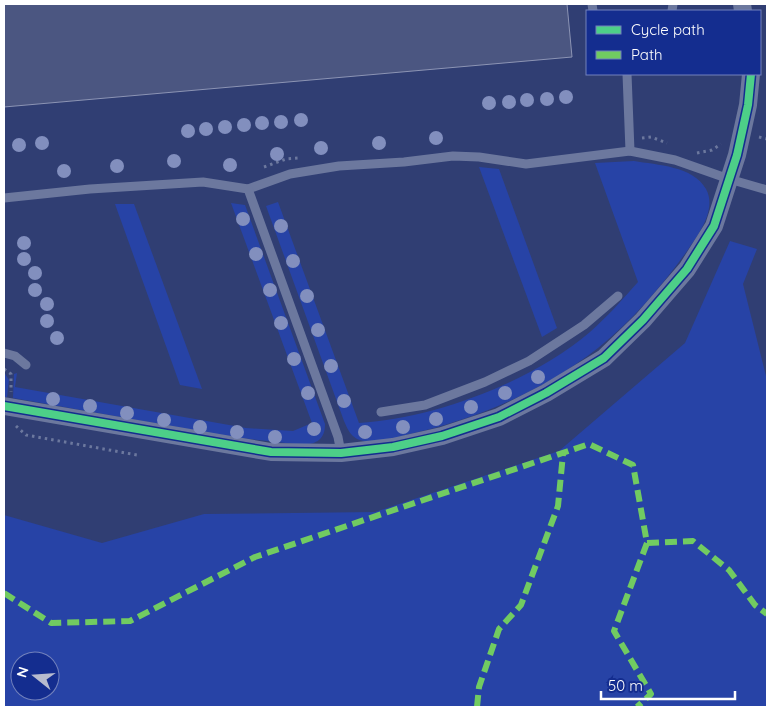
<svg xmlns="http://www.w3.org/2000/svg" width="771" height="711" viewBox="0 0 771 711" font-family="Quicksand,sans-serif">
<rect width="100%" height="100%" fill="#303e73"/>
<g fill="#2743a6" fill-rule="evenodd">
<path d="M634 161C657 165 693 166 706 189 717 209 699 234 687 251 662 286 632 321 598 348 542 392 474 420 406 435 391 439 372 445 357 439 350 435 347 428 344 421L266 206 278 202 359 423C436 418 531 382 590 332 608 316 623 299 638 282L595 163Z"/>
<path d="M479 167 499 169 557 328 542 337Z"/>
<path d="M231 203 245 205 325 424C325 439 317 444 303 445L233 437 13 398 14 374 17 373 15 387 246 428 293 431 312 423Z"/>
<path d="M115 204H134L202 389 180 385Z"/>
<path d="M730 241 757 249 743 284 767 380V707H4V515L102 543 204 514 375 512 559 451 685 343ZM20 661H50V691H20Z"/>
<path d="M4 372 9 380 7 397H4Z"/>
</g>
<path fill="#4b5681" stroke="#8c94b4" d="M4 4H567L572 57 4 107Z"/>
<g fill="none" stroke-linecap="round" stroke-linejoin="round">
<g stroke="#6c789e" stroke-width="3" stroke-dasharray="2.5 4" stroke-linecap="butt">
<path d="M759 137 767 139"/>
<path d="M642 138 651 137 667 143"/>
<path d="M697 153 712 150 721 144"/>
<path d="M264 167 286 159 299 158"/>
<path d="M4 369 11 374V392"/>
<path d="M16 426 26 435 137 455"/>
</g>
<g stroke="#6c789e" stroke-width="9">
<path d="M592 4 593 11"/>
<path d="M672 11 673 4"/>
<path d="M627 74 630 151"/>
<path d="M248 189 290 174 339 166 404 162 453 156 479 157 526 164 630 151 675 160 729 179 767 190"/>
<path d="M4 198 90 189 203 182 248 189 338 437 341 453"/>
<path d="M4 353 15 356 26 365"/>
<path d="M381 412 425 405 485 382 529 361 584 325 618 296"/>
</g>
<g stroke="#6c789e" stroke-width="18">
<path d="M742 4 743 11"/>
<path d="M4 406 271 452 341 453 393 447 442 436 499 417 546 393 604 358 643 320 687 269 714 226 737 155 748 105 751 74"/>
</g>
<g stroke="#71cb61" stroke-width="6" stroke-dasharray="12 6" stroke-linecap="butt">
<path d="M647 543 693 541 729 570 755 605 767 614"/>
<path d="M4 593 51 623 130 621 255 557 589 444 633 465 647 543 614 631 651 694 637 707"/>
<path d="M477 707 479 687 499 629 521 605 558 506 563 454"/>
</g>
<g stroke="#142d8f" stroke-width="11">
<path id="cycleway" d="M4 406 271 452 341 453 393 447 442 436 499 417 546 393 604 358 643 320 687 269 714 226 737 155 748 105 751 74"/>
</g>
<use href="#cycleway" stroke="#4dcf88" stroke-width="8"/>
</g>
<g fill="#828fbe">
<circle cx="566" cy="97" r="7"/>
<circle cx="547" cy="99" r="7"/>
<circle cx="527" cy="100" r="7"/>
<circle cx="509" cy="102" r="7"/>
<circle cx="489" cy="103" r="7"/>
<circle cx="301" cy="120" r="7"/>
<circle cx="281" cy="122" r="7"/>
<circle cx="262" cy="123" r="7"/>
<circle cx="244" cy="125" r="7"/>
<circle cx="225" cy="127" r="7"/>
<circle cx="206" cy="129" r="7"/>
<circle cx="188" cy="131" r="7"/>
<circle cx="436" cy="138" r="7"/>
<circle cx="42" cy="143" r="7"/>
<circle cx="379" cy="143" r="7"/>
<circle cx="19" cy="145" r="7"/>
<circle cx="321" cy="148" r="7"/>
<circle cx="277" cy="154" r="7"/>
<circle cx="174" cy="161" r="7"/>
<circle cx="230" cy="165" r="7"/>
<circle cx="117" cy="166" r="7"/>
<circle cx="64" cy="171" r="7"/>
<circle cx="243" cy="219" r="7"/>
<circle cx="281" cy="226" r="7"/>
<circle cx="24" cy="243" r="7"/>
<circle cx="256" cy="254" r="7"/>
<circle cx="24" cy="259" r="7"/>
<circle cx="293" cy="261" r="7"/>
<circle cx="35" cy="273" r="7"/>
<circle cx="35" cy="290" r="7"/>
<circle cx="270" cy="290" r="7"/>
<circle cx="307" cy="296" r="7"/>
<circle cx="47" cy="304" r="7"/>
<circle cx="47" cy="321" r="7"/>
<circle cx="281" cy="323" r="7"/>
<circle cx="318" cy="330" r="7"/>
<circle cx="57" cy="338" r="7"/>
<circle cx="294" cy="359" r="7"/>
<circle cx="331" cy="366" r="7"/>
<circle cx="538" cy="377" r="7"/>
<circle cx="308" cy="393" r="7"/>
<circle cx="505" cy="393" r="7"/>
<circle cx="53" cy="399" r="7"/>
<circle cx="344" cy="401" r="7"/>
<circle cx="90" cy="406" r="7"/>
<circle cx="471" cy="407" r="7"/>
<circle cx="127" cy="413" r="7"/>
<circle cx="436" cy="419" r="7"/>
<circle cx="164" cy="420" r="7"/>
<circle cx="200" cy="427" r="7"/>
<circle cx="403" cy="427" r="7"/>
<circle cx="314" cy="429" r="7"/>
<circle cx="237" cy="432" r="7"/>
<circle cx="365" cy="432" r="7"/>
<circle cx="275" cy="437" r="7"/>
</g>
<rect width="771" height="711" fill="none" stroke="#ffffff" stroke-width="10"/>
<rect x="586" y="10" width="175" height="65" fill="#142d8f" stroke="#7281bc"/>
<rect x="596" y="26" width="25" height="8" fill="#4dcf88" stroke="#7281bc"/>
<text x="631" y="35" font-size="15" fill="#ffffff">Cycle path</text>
<rect x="596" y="51" width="25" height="8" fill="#71cb61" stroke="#7281bc"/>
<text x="631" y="60" font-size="15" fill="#ffffff">Path</text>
<g transform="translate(35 676) rotate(287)"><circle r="24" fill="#142d8f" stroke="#7281bc"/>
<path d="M0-4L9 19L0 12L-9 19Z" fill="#b7bbce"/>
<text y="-8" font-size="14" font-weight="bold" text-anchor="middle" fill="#ffffff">N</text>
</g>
<path d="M601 691v8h134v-8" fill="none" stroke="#ffffff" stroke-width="2.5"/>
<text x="608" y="691" font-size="15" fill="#ffffff" stroke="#142d8f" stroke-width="4" paint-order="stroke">50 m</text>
</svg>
